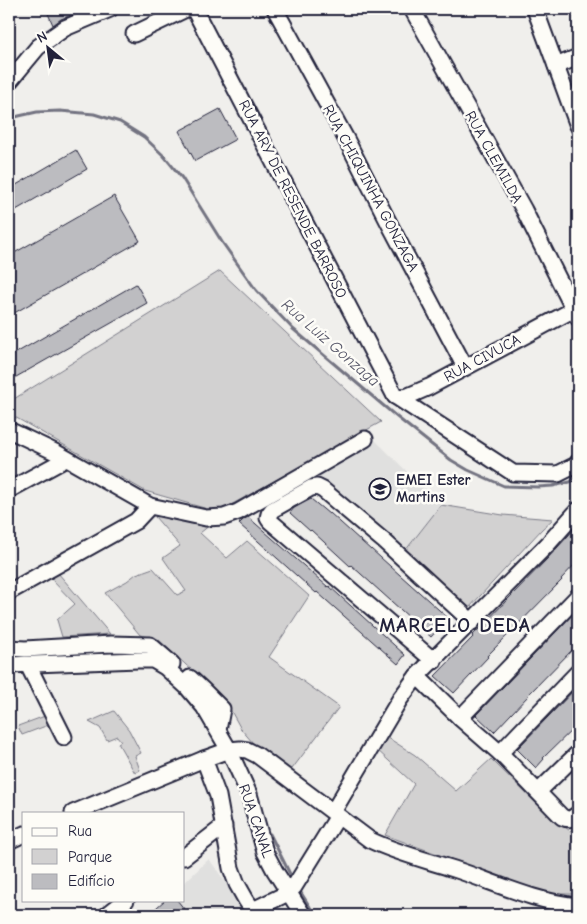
<svg xmlns="http://www.w3.org/2000/svg" width="587" height="924" viewBox="0 0 587 924" font-family="'Comic Neue',sans-serif">
<rect width="100%" height="100%" fill="#f0efec"/>
<filter id="ink" filterUnits="userSpaceOnUse"><feTurbulence type="fractalNoise" baseFrequency=".02" numOctaves="2"/><feDisplacementMap in="SourceGraphic" scale="10" xChannelSelector="R" yChannelSelector="G"/><feConvolveMatrix kernelMatrix="1 2 1 2 8 2 1 2 1" color-interpolation-filters="sRGB"/></filter>
<g filter="url(#ink)">
<g fill="#e0e0df">
<path d="M375 440 441 505 405 551 316 473Z"/>
<path d="M209 859 249 915H148L165 900H184V883Z"/>
</g>
<g fill="#d2d1d1" stroke="#7a7a86">
<path d="M220 271 381 422 218 512 145 491 13 416 9 414V402Z"/>
<path d="M441 505 503 515 553 519 542 529 469 608 405 551Z"/>
<path d="M159 514 210 525 200 533 227 558 247 541 309 596 269 657 339 707 289 773 253 743 241 729 226 702 158 639 140 635 105 593 127 581 136 574 153 568 177 595 186 591 163 558 180 546 155 517Z"/>
<path d="M58 573 110 634 62 637 57 620 75 604 50 578Z"/>
<path d="M114 711 129 730 141 753 135 756 140 770 135 773 118 743 121 741 117 736 107 740 100 728 89 722Z"/>
<path d="M45 716 51 724 22 735 18 726Z"/>
<path d="M385 736 415 755 456 791 491 759 540 807 570 831 578 825V894H547L385 835 414 784 376 749Z"/>
</g>
<g fill="none" stroke-linecap="round" stroke-linejoin="round">
<g stroke="#737381" stroke-width="3">
<path d="M9 119 19 116 37 112 60 111 94 114 120 122 144 137 164 156 182 178 222 242 256 290 293 329 398 418 451 460 468 470 504 486 538 487 553 486 570 482 578 478"/>
<path d="M59 654 138 652"/>
<path d="M9 657 28 656"/>
<path d="M270 834 292 878"/>
<path d="M298 888 315 915"/>
</g>
</g>
<g fill="#bcbcc0" stroke="#22223b">
<path d="M46 9H86L61 19 53 25Z"/>
<path d="M220 109 236 139 195 161 179 131Z"/>
<path d="M76 150 87 169 9 214V192L12 191 11 188Z"/>
<path d="M114 196 140 241 9 316V256Z"/>
<path d="M136 284 147 303 9 381V357Z"/>
<path d="M311 499 329 514 330 513 371 550V549L448 618 431 637 351 565 350 566 311 530 310 531 290 513 294 508Z"/>
<path d="M248 517 328 587 329 586 405 655 398 664 317 592 316 593 239 524 243 520Z"/>
<path d="M578 525V561L561 579 562 580 487 656 488 657 454 693 435 676 473 637 472 636 547 559Z"/>
<path d="M578 609V644L528 695V696L494 732 476 715Z"/>
<path d="M578 686V724L543 758 544 759 536 768 517 749Z"/>
<path d="M165 900H177L189 915H148Z"/>
</g>
<g fill="none" stroke-linecap="round" stroke-linejoin="round">
<g stroke="#22223b" stroke-width="19">
<g id="minor">
<path d="M194 9 395 396 406 397 429 387 569 312 572 307"/>
<path d="M275 9 345 137 391 227 465 367"/>
<path d="M412 9 524 210 578 318"/>
<path d="M535 9 578 126"/>
<path d="M134 34 186 9"/>
<path d="M556 66 578 57"/>
<path d="M9 82 38 47 65 28 110 9"/>
<path d="M395 396 513 473 558 474 576 465 578 462"/>
<path d="M9 430 55 452 150 506 206 518 224 517 238 512 365 439"/>
<path d="M9 490 66 459"/>
<path d="M9 592 136 521 150 506"/>
<path d="M9 648 25 649 111 644 150 645 172 664"/>
<path d="M434 661 270 521 268 518 269 514 272 510 311 488 317 487 323 490 385 542 472 622"/>
<path d="M9 665 138 660H153L165 667 187 687 204 707 229 750 249 794 265 852 275 871 303 915"/>
<path d="M28 665 64 737"/>
<path d="M417 676 460 718 500 753 562 817C570 821 572 818 578 814"/>
<path d="M190 678 203 690 222 709 218 730"/>
<path d="M460 718 578 596"/>
<path d="M500 753 578 672"/>
<path d="M204 759 218 796 231 868 237 884 246 900 256 915"/>
<path d="M539 791 578 753"/>
<path d="M333 812 400 699 417 676 547 545 578 510"/>
<path d="M73 813 204 759 229 750 240 749 247 750 257 755 370 840C397 853 426 860 454 869 494 882 535 902 578 906"/>
<path d="M9 841 24 834"/>
<path d="M184 857 224 826"/>
<path d="M253 910 288 893 294 887 338 816"/>
<path d="M107 915 126 900"/>
</g>
</g>
<use href="#minor" stroke="#fdfcf7" stroke-width="15"/>
</g>
</g>
<defs>
<g id="school-ring" transform="scale(1.125)"><circle r="9.5" fill="#fdfcf7" stroke="#22223b" stroke-width="1.5"/><path d="M0-5L7-2L0 1L-7-2ZM-4 1L0 2.5L4 1V4Q0 6-4 4Z" fill="#22223b"/></g>
</defs>
<g fill-rule="evenodd">
<use href="#school-ring" x="380" y="489"/>
</g>
<g text-anchor="middle" stroke-width="5" stroke-linejoin="round" paint-order="stroke">
<g font-size="15" fill="#22223b" stroke="#fdfcf7">
<text transform="translate(494 157) rotate(61)" y="5">RUA CLEMILDA</text>
<text transform="translate(371 188) rotate(62)" y="5">RUA CHIQUINHA GONZAGA</text>
<text transform="translate(293 199) rotate(63)" y="5">RUA ARY DE RESENDE BARROSO</text>
<text transform="translate(482 358) rotate(-28)" y="5">RUA CIVUCA</text>
<text transform="translate(256 821) rotate(71)" y="5">RUA CANAL</text>
</g>
<g font-size="15" font-weight="bold" fill="#22223b" stroke="#fdfcf7" text-anchor="start">
<text x="396" y="485">EMEI Ester<tspan x="396" dy="17">Martins</tspan></text>
</g>
<g font-size="16" font-style="italic" fill="#58586a" stroke="#fdfcf7">
<text transform="translate(331 342) rotate(41)" y="6">Rua Luiz Gonzaga</text>
</g>
<g font-size="20" font-weight="bold" letter-spacing="1" fill="#22223b" stroke="#fdfcf7">
<text x="455" y="632">MARCELO DEDA</text>
</g>
</g>
<rect width="587" height="924" fill="none" stroke="#fdfcf7" stroke-width="30"/>
<rect x="15" y="15" width="557" height="894" fill="none" stroke="#22223b" stroke-width="2" filter="url(#ink)"/>
<rect x="22" y="812" width="162" height="90" fill="#fdfcf7" stroke="#a5a5ac"/>
<rect x="32" y="828" width="25" height="8" fill="#fdfcf7" stroke="#a5a5ac"/>
<text x="68" y="836" font-size="15" fill="#22223b">Rua</text>
<rect x="32" y="849" width="25" height="15" fill="#d2d1d1" stroke="#a5a5ac"/>
<text x="68" y="862" font-size="15" fill="#22223b">Parque</text>
<rect x="32" y="874" width="25" height="15" fill="#bcbcc0" stroke="#a5a5ac"/>
<text x="68" y="886" font-size="15" fill="#22223b">Edifício</text>
<g transform="translate(48 48) rotate(331)" stroke="#fdfcf7" stroke-width="4" paint-order="stroke">
<path d="M0-4L9 19L0 12L-9 19Z" fill="#22223b"/>
<text y="-8" font-size="14" font-weight="bold" text-anchor="middle" fill="#22223b">N</text>
</g>
</svg>
